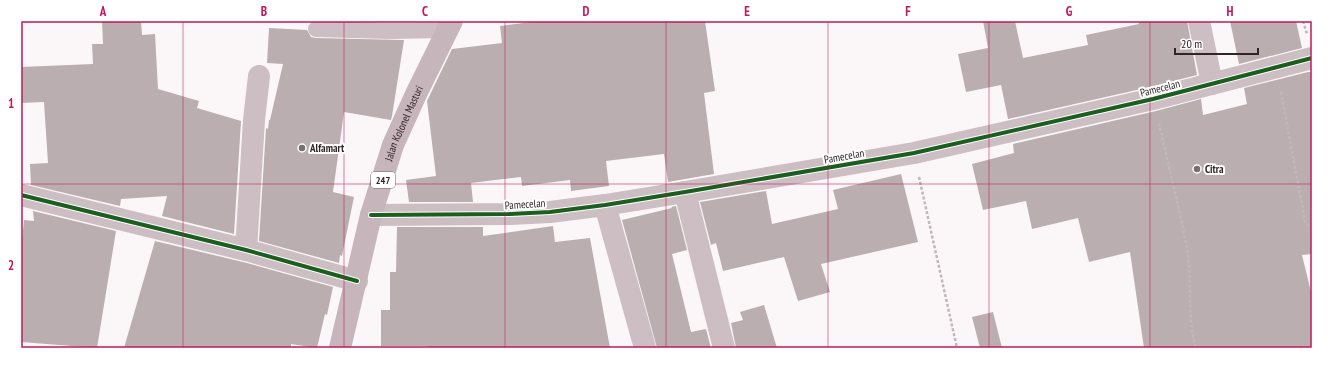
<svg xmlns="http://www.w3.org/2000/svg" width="1333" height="369" viewBox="0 0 1333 369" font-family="'PT Sans Narrow',sans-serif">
<rect width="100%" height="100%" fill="#fbf7f8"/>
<g fill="#baaeb1">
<path d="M102 21H141L142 35 155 34 158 89 199 101 197 108 241 121 234 234 162 216 167 196 121 199 120 206 31 185 30 164 48 163 44 102 21 103V67L93 64 92 44H103Z"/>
<path d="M538 21H705L715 91 704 93 714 174 668 182 664 154 606 161 609 186 571 191 570 180 522 186 521 177 471 183 473 202H409L406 180 436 176 427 101 452 49 502 43 500 26Z"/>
<path d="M983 21H1015L1023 58 1088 45 1086 35 1139 24 1138 21H1187L1197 75 1150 87 1008 119 1001 85 966 92 958 54 988 48Z"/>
<path d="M1230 21H1296L1302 48 1239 64Z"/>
<path d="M269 28 307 30 311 37 316 38 404 40 392 116 391 120 344 112 333 192 354 197 342 256 340 255 339 263 259 241 266 128 268 129 269 120H270L283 64 267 63Z"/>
<path d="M1308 72H1312V254L1302 255 1312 296V348H1144L1130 252 1089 262 1078 218 1032 229 1026 201 983 210 972 164 1014 153 1013 144 1156 111 1201 99 1203 115 1247 104 1244 88Z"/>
<path d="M901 174 918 242 821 264 830 292 798 301 784 257 723 271 716 243 711 245 700 202 766 191 772 224 838 209 833 190Z"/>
<path d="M676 206 687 250 672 254 691 332 706 329 711 348H657L622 220 672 208 671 207Z"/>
<path d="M33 211 116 231 97 348 21 342V251L24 220 34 221Z"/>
<path d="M553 226 555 242 590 238 610 348H428V346H381V310H390V272H396L397 227H483V236Z"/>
<path d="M155 241 243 262 333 287 327 315 325 314 317 348 291 344V348H124Z"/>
<path d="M764 305 777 348H736L731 323 743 320 740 312Z"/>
<path d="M993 312 1002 348H980L972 317Z"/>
</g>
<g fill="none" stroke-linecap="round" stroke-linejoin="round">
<g stroke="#c1b7ba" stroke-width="2.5" stroke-dasharray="3 2" stroke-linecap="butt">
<path d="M1303 21 1307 34"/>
<path d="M1281 92 1305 221 1306 224 1312 228"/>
<path d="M1159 123C1168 164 1179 206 1187 248 1193 282 1186 314 1196 348"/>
<path d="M919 177 957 348"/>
</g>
<path stroke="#ccbec2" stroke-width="16" d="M316 29 389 31 448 30"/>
<g stroke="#ccbec2" stroke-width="22">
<path d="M1199 21 1212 84"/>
<path d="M685 192 724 348"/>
<path d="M21 195 246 250 357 281"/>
<path d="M605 205 645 348"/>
<path d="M371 215 510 214 550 212 605 205 685 192 914 153 1153 99 1312 58"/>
<path d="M246 250 254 120 259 76"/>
</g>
<path stroke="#c6b5ba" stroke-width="22" id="s1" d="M340 348 371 215 393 145 417 92 452 21"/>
<g stroke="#fff" stroke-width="6">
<g id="cycleway">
<path d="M21 195 246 250 357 281"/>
<path d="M371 215 510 214 550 212 605 205 685 192 914 153 1153 99 1312 58"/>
</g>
</g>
<use href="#cycleway" stroke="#1b5e20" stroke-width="4"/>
</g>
<path fill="none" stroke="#c2185b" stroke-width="1" stroke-opacity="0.55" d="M183 21V348M344 21V348M505 21V348M666 21V348M828 21V348M989 21V348M1150 21V348M21 184H1312"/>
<g fill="#796e71" stroke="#fff" stroke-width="1.5">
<circle cx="302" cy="148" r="4"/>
<circle cx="1197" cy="169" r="4"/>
</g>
<g text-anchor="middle" stroke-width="4" stroke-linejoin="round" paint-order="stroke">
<rect fill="#fff" stroke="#706668" stroke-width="1" x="371" y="172" width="24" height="16" rx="3"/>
<g font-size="10" font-weight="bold" fill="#332428">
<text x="383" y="184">247</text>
</g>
<g font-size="11" fill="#332428" stroke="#fff">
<text transform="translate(1160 88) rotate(-14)" y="4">Pamecelan</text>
<text dy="4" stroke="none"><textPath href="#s1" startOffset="234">Jalan Kolonel Masturi</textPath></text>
<text transform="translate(844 156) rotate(-10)" y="4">Pamecelan</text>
<text transform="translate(525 204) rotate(-4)" y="4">Pamecelan</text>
</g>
<g font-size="11" font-weight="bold" fill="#332428" stroke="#fff" text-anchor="start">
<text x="310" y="152">Alfamart</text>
<text x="1205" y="173">Citra</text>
</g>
</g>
<rect width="1333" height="369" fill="none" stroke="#ffffff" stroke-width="44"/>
<path d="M1175 48v6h83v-6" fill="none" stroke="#332428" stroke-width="2"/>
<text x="1181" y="48" font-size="12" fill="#332428" stroke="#ffffff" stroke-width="3" paint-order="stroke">20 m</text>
<rect x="22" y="22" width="1289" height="325" fill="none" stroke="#c2185b" stroke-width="1.5"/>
<g font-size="13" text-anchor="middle" font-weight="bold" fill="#c2185b">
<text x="103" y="16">A</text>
<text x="264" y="16">B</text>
<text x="425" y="16">C</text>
<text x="586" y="16">D</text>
<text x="747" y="16">E</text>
<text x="908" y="16">F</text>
<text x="1069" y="16">G</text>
<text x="1230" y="16">H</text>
<text x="11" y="108">1</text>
<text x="11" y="270">2</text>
</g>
</svg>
